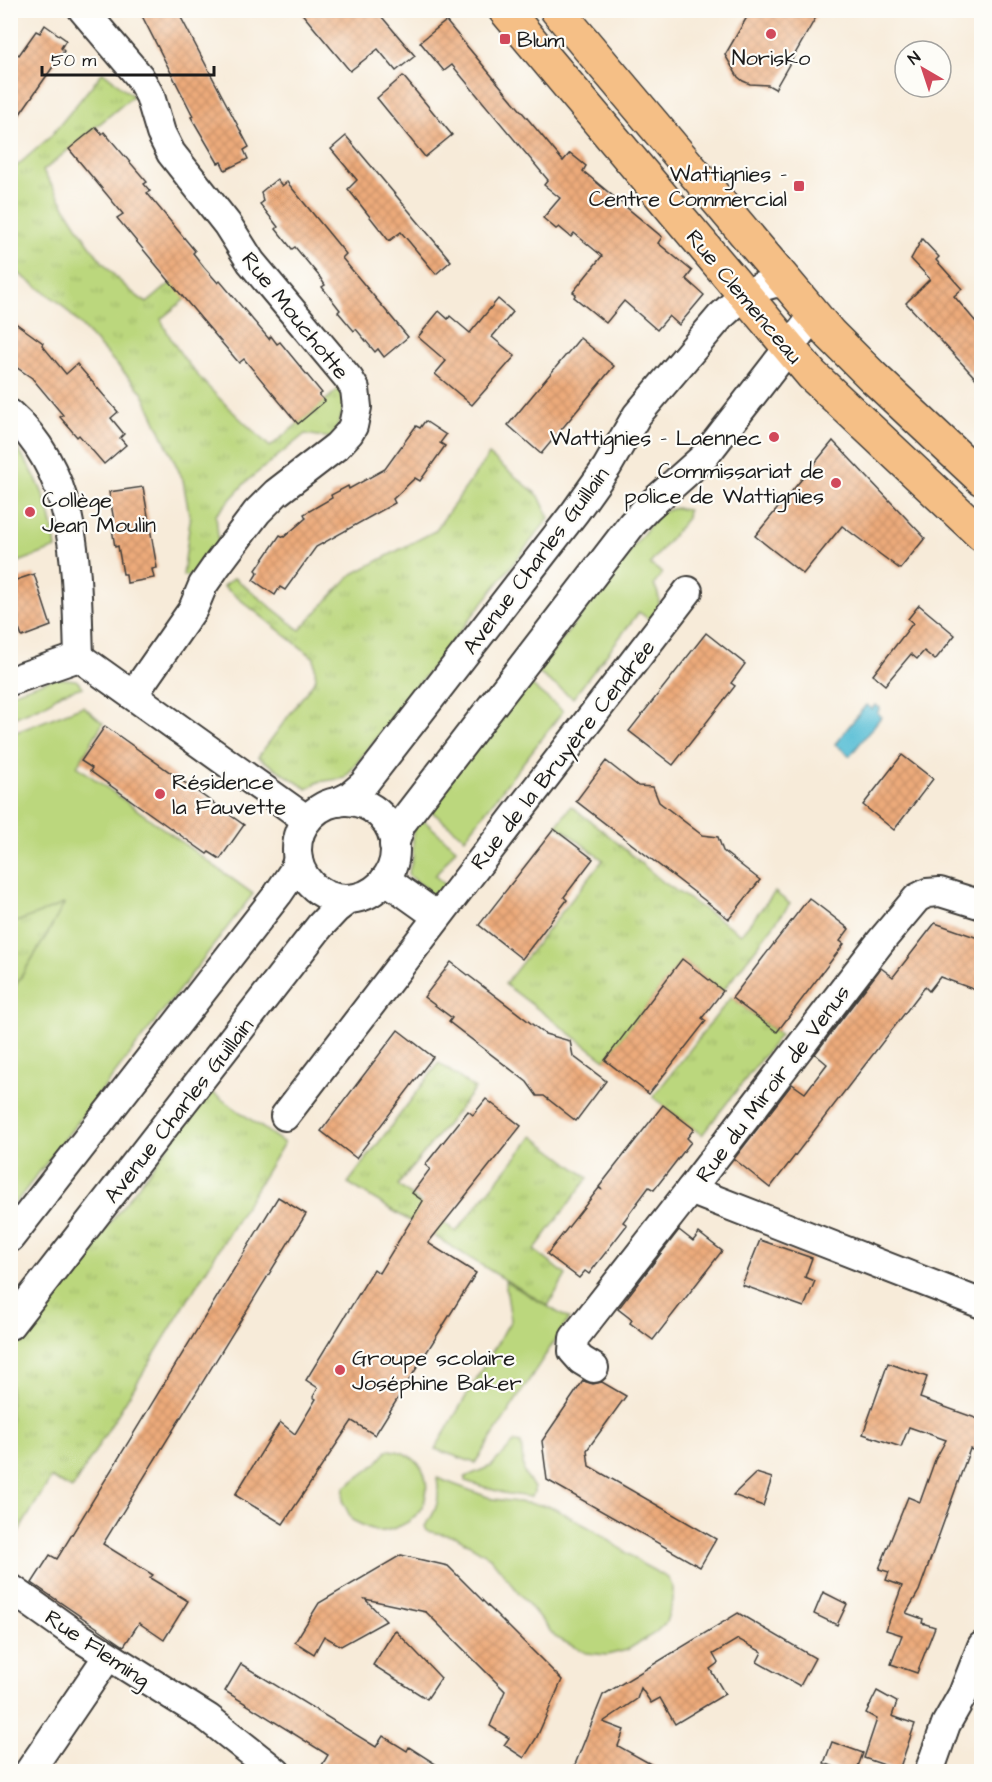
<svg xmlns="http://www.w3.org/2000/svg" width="992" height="1782" viewBox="0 0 992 1782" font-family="'Architects Daughter',sans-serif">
<defs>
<pattern id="park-tufts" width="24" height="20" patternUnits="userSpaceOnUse" patternTransform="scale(1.5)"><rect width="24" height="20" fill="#bbd77d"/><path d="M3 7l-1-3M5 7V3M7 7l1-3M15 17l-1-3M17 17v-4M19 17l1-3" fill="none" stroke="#a0b86b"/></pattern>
<pattern id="building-cross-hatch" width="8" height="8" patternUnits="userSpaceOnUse" patternTransform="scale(1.5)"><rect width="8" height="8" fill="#ecaa7a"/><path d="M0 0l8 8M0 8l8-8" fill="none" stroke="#ca9269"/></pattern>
</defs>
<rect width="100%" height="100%" fill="#fdfcf7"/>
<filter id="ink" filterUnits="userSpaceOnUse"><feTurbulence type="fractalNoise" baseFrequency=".0167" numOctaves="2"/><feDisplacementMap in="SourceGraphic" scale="12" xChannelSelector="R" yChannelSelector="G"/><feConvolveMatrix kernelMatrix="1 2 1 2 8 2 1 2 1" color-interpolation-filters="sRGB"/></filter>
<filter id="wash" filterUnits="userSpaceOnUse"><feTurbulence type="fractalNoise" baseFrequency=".008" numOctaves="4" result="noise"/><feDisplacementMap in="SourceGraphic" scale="24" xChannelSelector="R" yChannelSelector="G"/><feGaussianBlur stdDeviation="1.35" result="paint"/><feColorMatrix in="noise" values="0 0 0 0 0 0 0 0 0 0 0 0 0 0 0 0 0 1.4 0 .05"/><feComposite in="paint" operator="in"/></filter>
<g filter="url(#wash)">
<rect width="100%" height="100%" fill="#f7ebd9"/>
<g fill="#bbd77d" stroke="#6c7a4c" stroke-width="1.5">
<path d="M11 441C38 473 51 507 56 548L11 565Z"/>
<path d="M676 508 688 510 687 518 650 564 662 573 654 585C662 598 660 610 651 621L639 612 573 698 537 672 660 512Z"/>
<path d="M55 678 76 680 83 687 62 693 46 704 11 719V693Z"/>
<path d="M526 681 563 711 465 838 427 808Z"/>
<path d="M83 706 103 723 77 766 253 894 11 1209V734Z"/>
<path d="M420 817 456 849 435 876 447 886 437 897 422 896 427 889 408 875 413 857V829Z"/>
<path d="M505 1281 569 1319 475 1463 435 1449 511 1320Z"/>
<path d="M515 1442 521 1443 524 1472 534 1488V1493L530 1497 503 1493 465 1481V1477L491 1466Z"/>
<path d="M388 1450C433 1451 441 1509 400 1526 393 1529 385 1532 378 1531 369 1529 360 1524 352 1520L343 1502 344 1488 376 1464Z"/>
<path d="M437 1478 493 1499 550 1506 597 1532 644 1565 668 1578 673 1588V1601L666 1622 655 1633 627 1650 607 1655 586 1653 555 1637 490 1557 457 1537 427 1531 425 1526C438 1510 440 1498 437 1478Z"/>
</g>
<g fill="url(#park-tufts)" stroke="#6c7a4c" stroke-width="1.5">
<path d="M103 72 133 96 43 171C72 217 100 273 147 303L198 260 212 277 161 319C182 369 232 410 270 447L340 388C348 406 341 423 331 438L305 434 247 481 216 515 219 547 201 574 183 576 190 520 183 480 142 392 60 303 11 268V171L50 137Z"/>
<path d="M489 455 539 496 549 518 345 778 318 782 307 789 258 757 316 679 314 658 223 586 234 578 300 630 351 575 435 531Z"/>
<path d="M571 806 607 834 663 882 741 934 775 892 790 904 723 991 682 960 605 1060 505 984 603 860 557 825Z"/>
<path d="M64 904 48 933 11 993V924Z"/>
<path d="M731 997 780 1035 702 1135 653 1097Z"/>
<path d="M439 1063 475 1089 398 1185 456 1232 533 1136 588 1178 534 1250 566 1275 548 1306 348 1183Z"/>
<path d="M210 1091 284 1143 72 1489 51 1478 11 1544 10 1355Z"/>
</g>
<path fill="#57bed5" stroke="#3a6d78" stroke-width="1.5" d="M866 705 872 709 875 705 880 708 877 713 881 717 850 756 835 744Z"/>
<g id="blocks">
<g fill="url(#building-cross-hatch)">
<path d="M139 10H177L249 147 244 150 248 159 225 170 221 162 218 163 191 117 193 116Z"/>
<path d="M299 10H376L415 56 396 71 378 49 350 71Z"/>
<path d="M751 10H820L775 89 768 85 750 84 743 81 738 77 725 55Z"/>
<path d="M446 21 563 161 570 153 586 166 583 171 662 237 658 243 692 271 686 279 704 295 679 325 669 316 657 330 624 301 606 323 574 297 576 294 573 292 602 256 574 233 571 237 559 227 556 229 543 218 560 198 544 185 548 180 452 65 444 71 420 42Z"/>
<path d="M45 25 66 40 61 48 64 51 10 128V48L19 55 36 31 40 33Z"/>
<path d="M403 76 452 135 425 157 377 98Z"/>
<path d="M96 127 102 134 104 132 147 182 144 184 150 191 147 193 195 251 193 253 204 267 218 283 220 281 269 339 271 336 277 344 280 342 322 393 319 395 325 401 298 424 244 359 239 363 171 283 117 218 123 214 69 149Z"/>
<path d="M346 136 451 261 436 274 401 232 389 241 348 189 357 180 331 149Z"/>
<path d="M277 179 282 186 287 182 346 254 342 258 408 337 384 357 378 349 375 352 356 329 354 331 338 312 340 310 322 287 325 285 319 276 295 247 292 249 276 229 278 227 260 204 263 202 261 192Z"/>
<path d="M922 239 939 257 936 260 962 289 954 296 981 328V384L906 303 930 279 911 259Z"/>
<path d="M498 299 513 312 492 337 515 356 472 405 435 374 446 361 418 337 439 311 448 319 450 316 470 333Z"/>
<path d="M10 319 43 343 42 345 66 374 77 364 118 412 111 418 124 434 120 438 126 445 104 464 79 435 77 437 60 417 63 415 32 378 10 363Z"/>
<path d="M580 338 614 366 541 454 508 425Z"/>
<path d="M425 421 446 435 440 443 445 446 420 481 415 478 393 499 395 503 316 547 285 590 280 587 275 595 253 580 258 572 256 570 280 535 284 537 306 518 304 514 332 498 331 495 348 486 349 489 385 469 416 426 420 428Z"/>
<path d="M833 441 925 538 900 569 842 526 803 574 755 536Z"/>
<path d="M143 487 157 568 152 569 154 578 127 583 126 574H123L118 546 115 547 111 522 114 521 109 492Z"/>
<path d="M34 574 51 626 22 637 17 624 14 625 10 614V582Z"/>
<path d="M919 605 955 635 935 660 924 651 917 659 911 654 885 685 873 675 913 623 908 619Z"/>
<path d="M706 633 745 664 731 683 735 686 673 765 629 731Z"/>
<path d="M105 726 244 825 220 859 209 852 207 854 190 842 90 771 92 768 81 761Z"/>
<path d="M902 755 933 779 894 830 863 805Z"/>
<path d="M606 761 638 786 653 787 659 802 702 835 718 837 723 851 760 880 729 919 576 801Z"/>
<path d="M554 829 593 859 564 897 567 900 522 959 479 925Z"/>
<path d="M809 898 849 929 840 941 844 944 777 1032 732 998Z"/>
<path d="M935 923 981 939V992L940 977 929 991 925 987 770 1188 734 1159 792 1084 805 1093 827 1064 815 1054 881 968 893 977Z"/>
<path d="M682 959 723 991 702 1018 706 1021 649 1094 605 1060Z"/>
<path d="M451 962 545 1034 570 1041 573 1056 606 1081 576 1121 544 1096H537L527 1082 449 1022 452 1018 424 997Z"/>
<path d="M398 1030 433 1057 356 1158 321 1131Z"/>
<path d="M486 1099 521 1126 428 1243 476 1273 375 1435 352 1421 283 1524 235 1495 280 1422 295 1434 316 1399 313 1397 318 1388 306 1380 374 1269 379 1273 423 1201 412 1193 430 1169 425 1165 468 1111 473 1115Z"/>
<path d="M663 1105 694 1129 687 1138 691 1142 654 1190 649 1187 623 1222 627 1225 589 1274 585 1271 579 1278 547 1254 599 1188 602 1190 599 1187Z"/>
<path d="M278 1197 306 1214 103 1544 153 1575 150 1578 188 1601 164 1640 139 1623 124 1646 32 1583 50 1555 57 1559Z"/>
<path d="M679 1230 693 1241 699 1233 722 1251 653 1340 630 1323 632 1320 618 1309Z"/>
<path d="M760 1240 812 1258 805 1277 815 1281 804 1307 742 1285Z"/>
<path d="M888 1363 927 1377 920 1398 981 1420V1453L970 1449 919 1591 906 1613 923 1619 922 1623 935 1627 917 1673 891 1664 902 1635 886 1630 902 1586 886 1580 889 1572 879 1569 908 1497 920 1502 935 1460 946 1440 909 1427 901 1447 863 1434Z"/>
<path d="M583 1381 593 1384 602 1382 626 1396 587 1450 589 1466 716 1539 700 1567 547 1480 542 1441Z"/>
<path d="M756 1473 772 1478 763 1506 733 1495Z"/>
<path d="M401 1555 448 1566 562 1680 537 1737 524 1758 504 1745 509 1738 490 1726 505 1691 426 1612 365 1599 386 1621 341 1646 324 1636 314 1654 295 1642 319 1603Z"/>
<path d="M823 1592 847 1604 837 1625 814 1614Z"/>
<path d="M738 1613 815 1658 800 1686 757 1662 762 1652 738 1639 713 1654 718 1663 710 1669 725 1694 675 1724 660 1698 651 1703 641 1688 637 1699 603 1722 624 1730 618 1746 665 1772H572L603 1695Z"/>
<path d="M395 1630 441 1678 427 1699 373 1665Z"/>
<path d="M241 1664 376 1747 383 1736 407 1751 409 1747 448 1772H318L328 1755 225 1691Z"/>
<path d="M877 1691 897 1702 892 1716 915 1724 899 1770 864 1758 877 1719 866 1713Z"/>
<path d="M832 1742 863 1753 856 1772H848L824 1763Z"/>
</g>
</g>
</g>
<g filter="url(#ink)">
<use href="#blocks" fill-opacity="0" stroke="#3d3b38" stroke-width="1.5"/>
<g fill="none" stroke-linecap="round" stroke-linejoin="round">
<g stroke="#3d3b38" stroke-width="32">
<g id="minor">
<path d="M83 10 139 76 150 96 161 133 171 153 227 224 251 262 349 379 355 389 357 407 353 426 349 433 337 446 276 493 257 512 217 565 203 585 193 609 133 695"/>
<path d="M10 414C80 476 76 571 79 657"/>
<path d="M79 657 307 820"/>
<path d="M10 681 79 657"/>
<circle cx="346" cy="850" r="49"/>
<path d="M338 802 350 796 363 785 575 512 607 467 637 415 720 317 733 305 760 287 775 283 788 284"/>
<path d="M394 845 401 824 632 524 648 507 704 457 814 315"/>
<path d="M385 879 437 916"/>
<path d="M982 905 940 892 927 893 917 898 881 941 690 1190 982 1304"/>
<path d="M285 1116 688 591"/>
<path d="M10 1238 278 894 293 872 298 860"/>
<path d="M10 1325 320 926 336 909 349 899"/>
<path d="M594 1368 581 1360 573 1351 574 1338 690 1190"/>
<path d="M10 1588 79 1637 208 1718 276 1772"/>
<path d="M29 1772 108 1656"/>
<path d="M929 1772 946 1724 963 1694 982 1646"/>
</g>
</g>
<g stroke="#3d3b38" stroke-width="36">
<g id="major">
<path d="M505 10 812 375 982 535"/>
<path d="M557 10 830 334 872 376 982 479"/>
</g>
</g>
<use href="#minor" stroke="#fff" stroke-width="28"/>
<use href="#major" stroke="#f5bf86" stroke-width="33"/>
</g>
</g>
<g fill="#d1495b" stroke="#fdfcf7" stroke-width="2">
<circle cx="771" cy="34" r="6"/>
<rect x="499" y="33" width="12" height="12" rx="3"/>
<rect x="793" y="180" width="12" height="12" rx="3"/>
<circle cx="774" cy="437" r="6"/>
<circle cx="836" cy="483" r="6"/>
<circle cx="30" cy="512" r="6"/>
<circle cx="160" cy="794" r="6"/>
<circle cx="340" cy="1370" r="6"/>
</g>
<g text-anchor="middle" stroke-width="4.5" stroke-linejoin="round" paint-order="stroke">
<g font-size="22" fill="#1c1c1c" stroke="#fdfcf7" text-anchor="start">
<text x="517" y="47">Blum</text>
<text x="771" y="65" text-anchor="middle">Norisko</text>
<text x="787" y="181" text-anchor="end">Wattignies –<tspan x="787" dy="25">Centre Commercial</tspan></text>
<text x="762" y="445" text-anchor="end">Wattignies – Laennec</text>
<text x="824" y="478" text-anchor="end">Commissariat de<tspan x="824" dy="25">police de Wattignies</tspan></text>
<text x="42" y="507">Collège<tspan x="42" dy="25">Jean Moulin</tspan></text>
<text x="172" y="789">Résidence<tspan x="172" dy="25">la Fauvette</tspan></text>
<text x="352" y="1365">Groupe scolaire<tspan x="352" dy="25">Joséphine Baker</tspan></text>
</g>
<g font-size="22" fill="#1c1c1c" stroke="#fdfcf7">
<text transform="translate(745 296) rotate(50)" y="8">Rue Clemenceau</text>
<text transform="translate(296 315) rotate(51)" y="8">Rue Mouchotte</text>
<text transform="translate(535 560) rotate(-53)" y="8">Avenue Charles Guillain</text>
<text transform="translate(562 754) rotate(-52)" y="8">Rue de la Bruyère Cendrée</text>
<text transform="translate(772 1083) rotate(-53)" y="8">Rue du Miroir de Venus</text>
<text transform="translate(178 1110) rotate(-52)" y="8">Avenue Charles Guillain</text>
<text transform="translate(98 1648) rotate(34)" y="8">Rue Fleming</text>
</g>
</g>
<rect width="992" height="1782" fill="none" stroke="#fdfcf7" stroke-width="36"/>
<g transform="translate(923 69) rotate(321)"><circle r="28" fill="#fdfcf7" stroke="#a3a29f" stroke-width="1.5"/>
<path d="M0-4.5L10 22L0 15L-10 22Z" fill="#d1495b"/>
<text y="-9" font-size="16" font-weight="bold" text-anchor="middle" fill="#1c1c1c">N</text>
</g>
<path d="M42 66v9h172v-9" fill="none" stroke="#1c1c1c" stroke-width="3"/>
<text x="51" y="66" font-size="18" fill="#1c1c1c" stroke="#fdfcf7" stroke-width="4.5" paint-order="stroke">50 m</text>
</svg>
